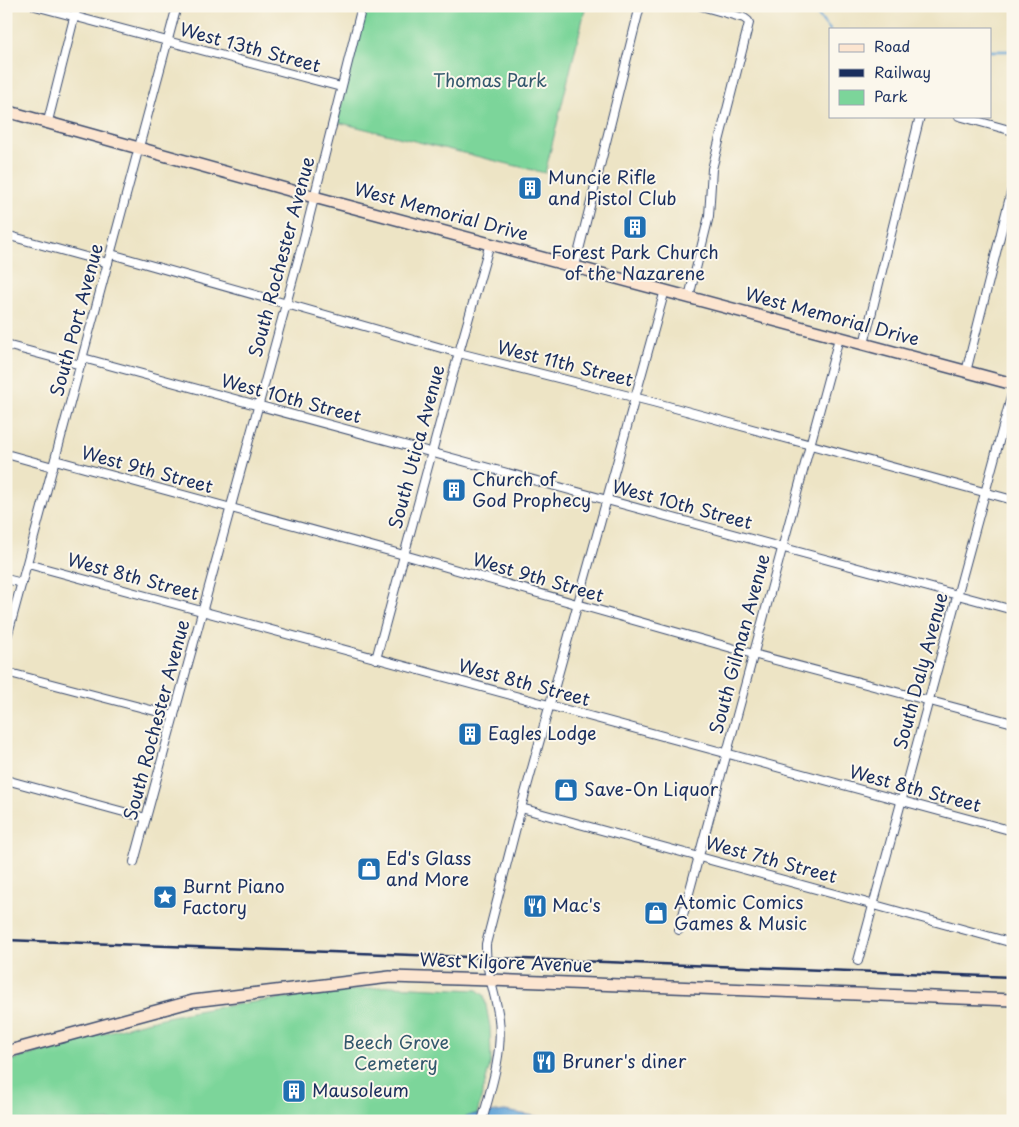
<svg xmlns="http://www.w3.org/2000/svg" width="1019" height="1127" viewBox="0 0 1019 1127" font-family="'Playpen Sans',sans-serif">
<rect width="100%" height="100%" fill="#fbf7ec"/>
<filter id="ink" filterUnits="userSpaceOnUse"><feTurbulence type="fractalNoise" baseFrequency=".02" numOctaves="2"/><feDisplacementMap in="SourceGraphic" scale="10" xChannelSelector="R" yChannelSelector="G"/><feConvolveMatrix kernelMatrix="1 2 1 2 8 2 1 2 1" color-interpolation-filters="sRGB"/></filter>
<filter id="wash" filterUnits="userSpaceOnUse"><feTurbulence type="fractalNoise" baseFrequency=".0096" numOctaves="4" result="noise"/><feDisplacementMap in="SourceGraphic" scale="20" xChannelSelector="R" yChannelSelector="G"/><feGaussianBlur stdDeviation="1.12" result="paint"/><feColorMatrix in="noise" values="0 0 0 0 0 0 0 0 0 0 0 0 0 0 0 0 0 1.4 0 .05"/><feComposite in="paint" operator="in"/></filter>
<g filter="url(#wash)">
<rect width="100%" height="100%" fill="#ede4c5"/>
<g fill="#7cd59a" stroke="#4c827c">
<path d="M366 6H586L545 173 337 122Z"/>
<path d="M390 986 477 990 484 995 490 1027 491 1061 477 1114 456 1121H6V1062C77 1041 147 1018 220 1007 277 998 334 993 390 986Z"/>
</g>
<path fill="#64a5d8" stroke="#406a9b" d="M505 1111 563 1121H456L471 1115Z"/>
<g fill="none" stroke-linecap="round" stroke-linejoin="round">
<g stroke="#64a5d8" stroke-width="2.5">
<path d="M812 6 816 13 830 30"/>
<path d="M990 51H1013"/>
</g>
</g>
</g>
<g filter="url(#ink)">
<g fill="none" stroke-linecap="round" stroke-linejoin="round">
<g stroke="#3a4a6d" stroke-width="10">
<g id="minor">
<path d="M35 6 341 87"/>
<path d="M959 116 1013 131"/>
<path d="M48 121 77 6"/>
<path d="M6 235 108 263"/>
<path d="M111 254 459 353 653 402 1013 500"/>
<path d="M575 266 640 6"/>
<path d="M689 297 709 216 712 169 749 23 748 21 744 18 701 6"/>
<path d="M864 344 920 116"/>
<path d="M6 345 81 365"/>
<path d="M83 358 1013 610"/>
<path d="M966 372 1013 185"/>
<path d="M6 454 53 467"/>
<path d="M55 460 404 555 753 654 1013 723"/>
<path d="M28 564 1013 831"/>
<path d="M6 579 22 583"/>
<path d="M6 641 177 6"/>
<path d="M376 659 458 356 490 243"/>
<path d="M6 672 174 716"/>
<path d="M6 780 146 818"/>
<path d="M521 808 1013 943"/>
<path d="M134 862 303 242 362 6"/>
<path d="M679 930 839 338"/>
<path d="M858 961 1013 390"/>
<path d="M482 1121C491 1088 503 1054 499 1019 496 994 485 970 486 944L521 808 665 290"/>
</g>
</g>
<g stroke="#3a4a6d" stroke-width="14">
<g id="secondary">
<path d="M6 111 314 197 1013 384"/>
<path d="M6 1052 193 1001 390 977 491 980 1013 1000"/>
</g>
</g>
<use href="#minor" stroke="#fff" stroke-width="8"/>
<use href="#secondary" stroke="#fce5d0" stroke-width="11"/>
<path stroke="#1b2f5e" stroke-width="2.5" d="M6 940 1013 977"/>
</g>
</g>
<defs>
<g id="building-square" transform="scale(1.25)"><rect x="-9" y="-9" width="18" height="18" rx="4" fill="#1f6fb2" stroke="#fbf7ec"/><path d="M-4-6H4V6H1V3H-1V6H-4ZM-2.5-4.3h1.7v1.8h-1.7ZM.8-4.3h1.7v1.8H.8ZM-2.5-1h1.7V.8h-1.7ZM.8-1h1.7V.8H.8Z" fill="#fff"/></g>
<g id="shop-square" transform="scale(1.25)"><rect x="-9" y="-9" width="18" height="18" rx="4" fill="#1f6fb2" stroke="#fbf7ec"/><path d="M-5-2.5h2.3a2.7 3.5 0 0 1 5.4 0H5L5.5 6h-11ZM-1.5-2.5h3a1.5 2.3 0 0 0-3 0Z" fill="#fff"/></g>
<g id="sight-square" transform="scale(1.25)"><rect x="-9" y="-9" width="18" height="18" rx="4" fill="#1f6fb2" stroke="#fbf7ec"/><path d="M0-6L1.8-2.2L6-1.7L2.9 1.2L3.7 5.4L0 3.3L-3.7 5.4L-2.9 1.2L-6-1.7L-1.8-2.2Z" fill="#fff"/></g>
<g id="restaurant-square" transform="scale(1.25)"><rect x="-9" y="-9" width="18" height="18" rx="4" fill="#1f6fb2" stroke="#fbf7ec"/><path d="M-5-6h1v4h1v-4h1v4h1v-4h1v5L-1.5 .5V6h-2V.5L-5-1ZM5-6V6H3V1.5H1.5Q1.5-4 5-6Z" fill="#fff"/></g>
</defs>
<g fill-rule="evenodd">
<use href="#building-square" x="530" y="188"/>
<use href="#building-square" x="635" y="227"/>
<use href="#building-square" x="454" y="490"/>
<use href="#building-square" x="470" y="734"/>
<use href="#shop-square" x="566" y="790"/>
<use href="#shop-square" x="369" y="869"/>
<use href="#sight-square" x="165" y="897"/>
<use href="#restaurant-square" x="535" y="906"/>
<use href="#shop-square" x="656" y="913"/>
<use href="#restaurant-square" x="544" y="1062"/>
<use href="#building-square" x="294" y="1091"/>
</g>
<g text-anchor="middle" stroke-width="4" stroke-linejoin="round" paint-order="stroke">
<g font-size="18" fill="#1b2f5e" stroke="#fbf7ec">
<text transform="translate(250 48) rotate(15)" y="6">West 13th Street</text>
<text transform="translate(441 212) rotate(15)" y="6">West Memorial Drive</text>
<text transform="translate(282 257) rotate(-75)" y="6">South Rochester Avenue</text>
<text transform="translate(832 317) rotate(15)" y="6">West Memorial Drive</text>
<text transform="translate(77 320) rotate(-75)" y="6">South Port Avenue</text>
<text transform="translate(565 364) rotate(14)" y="6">West 11th Street</text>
<text transform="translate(291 399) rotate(15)" y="6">West 10th Street</text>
<text transform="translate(417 447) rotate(-75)" y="6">South Utica Avenue</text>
<text transform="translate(147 470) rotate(15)" y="6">West 9th Street</text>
<text transform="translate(682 505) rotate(15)" y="6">West 10th Street</text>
<text transform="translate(133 577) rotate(15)" y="6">West 8th Street</text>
<text transform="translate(538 578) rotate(16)" y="6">West 9th Street</text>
<text transform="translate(740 644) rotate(-75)" y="6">South Gilman Avenue</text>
<text transform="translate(921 671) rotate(-75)" y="6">South Daly Avenue</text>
<text transform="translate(524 683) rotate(15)" y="6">West 8th Street</text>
<text transform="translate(157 720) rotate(-75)" y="6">South Rochester Avenue</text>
<text transform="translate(915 789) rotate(15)" y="6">West 8th Street</text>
<text transform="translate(771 860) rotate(15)" y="6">West 7th Street</text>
<text transform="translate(506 963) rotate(2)" y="6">West Kilgore Avenue</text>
</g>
<g font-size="18" fill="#33586d" stroke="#fbf7ec">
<text x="490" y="87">Thomas Park</text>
<text x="396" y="1049">Beech Grove<tspan x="396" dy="21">Cemetery</tspan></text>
</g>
<g font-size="18" fill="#1b2f5e" stroke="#fbf7ec" text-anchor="start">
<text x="548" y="184">Muncie Rifle<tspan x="548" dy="21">and Pistol Club</tspan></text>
<text x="635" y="259" text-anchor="middle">Forest Park Church<tspan x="635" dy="21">of the Nazarene</tspan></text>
<text x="472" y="486">Church of<tspan x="472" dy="21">God Prophecy</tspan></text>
<text x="488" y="740">Eagles Lodge</text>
<text x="584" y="796">Save-On Liquor</text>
<text x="386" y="865">Ed's Glass<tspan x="386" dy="21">and More</tspan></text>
<text x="182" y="893">Burnt Piano<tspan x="182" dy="21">Factory</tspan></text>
<text x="674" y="909">Atomic Comics<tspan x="674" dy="21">Games &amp; Music</tspan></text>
<text x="552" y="912">Mac's</text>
<text x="562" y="1068">Bruner's diner</text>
<text x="312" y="1097">Mausoleum</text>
</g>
</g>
<rect width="1019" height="1127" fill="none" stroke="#fbf7ec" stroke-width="25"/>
<rect x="829" y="28" width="162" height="90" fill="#fbf7ec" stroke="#a1a7b3"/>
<rect x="839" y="44" width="25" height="8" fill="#fce5d0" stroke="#a1a7b3"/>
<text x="874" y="52" font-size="15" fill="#1b2f5e">Road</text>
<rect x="839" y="69" width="25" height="8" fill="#1b2f5e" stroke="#a1a7b3"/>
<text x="874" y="78" font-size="15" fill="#1b2f5e">Railway</text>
<rect x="839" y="90" width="25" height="15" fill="#7cd59a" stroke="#a1a7b3"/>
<text x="874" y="102" font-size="15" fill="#1b2f5e">Park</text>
</svg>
